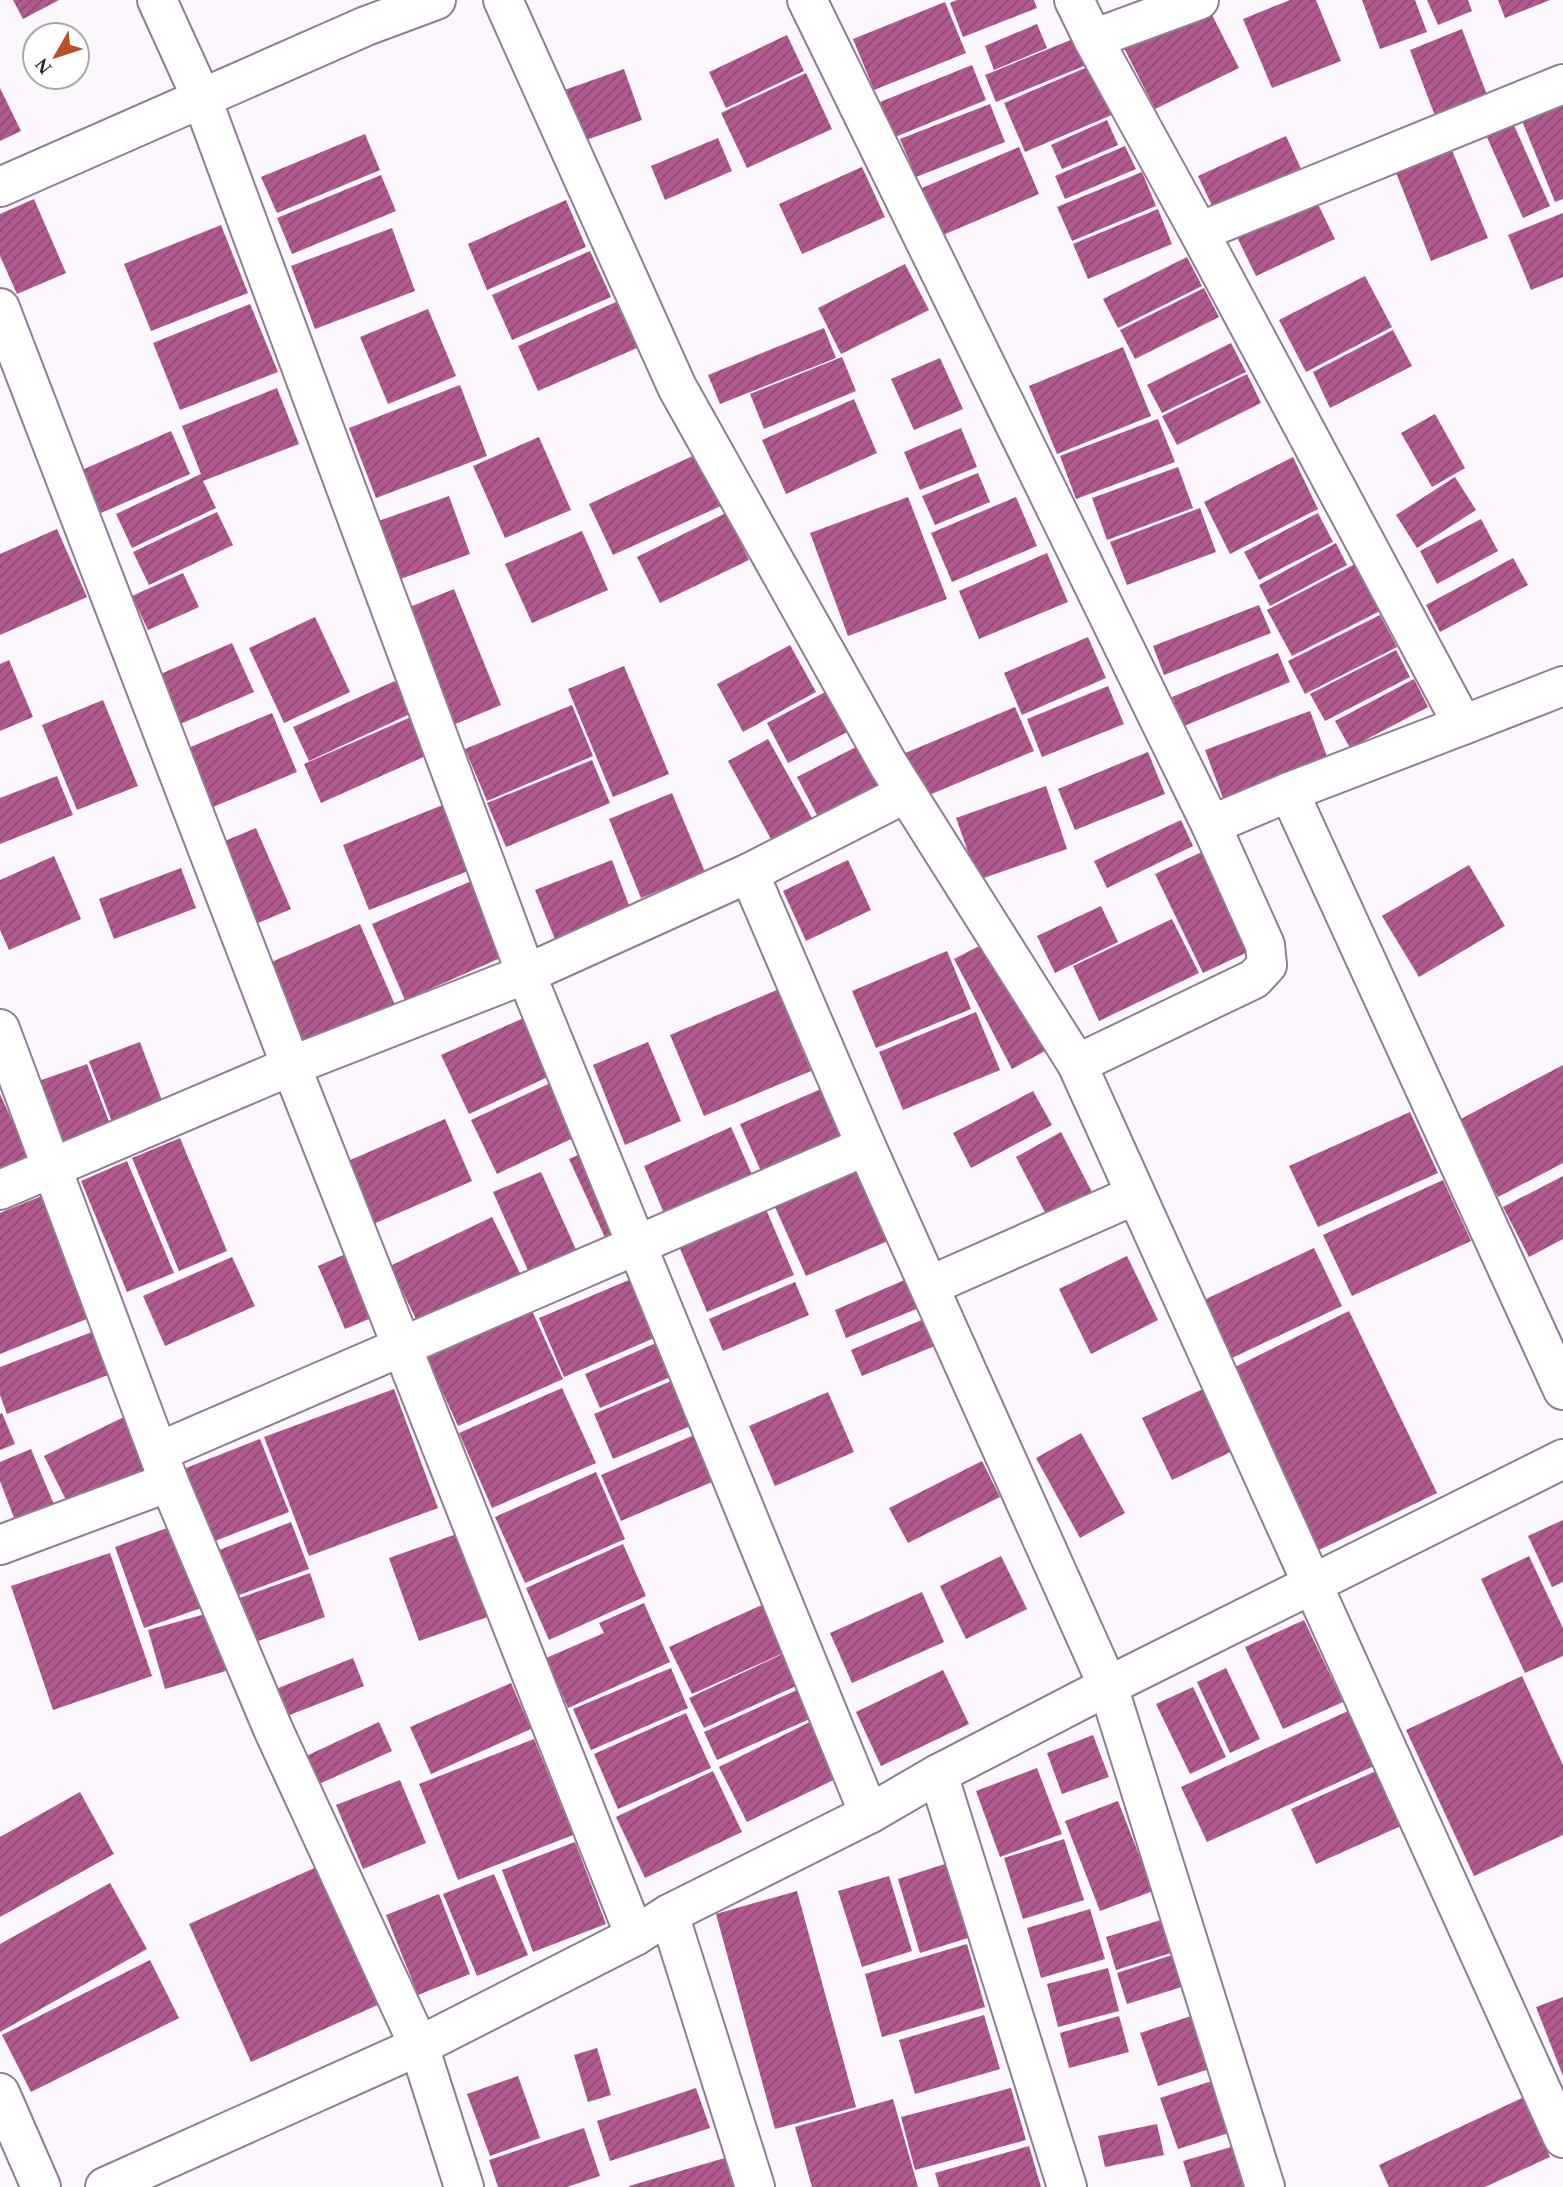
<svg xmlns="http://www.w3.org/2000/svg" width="1563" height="2187" viewBox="0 0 1563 2187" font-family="'Times New Roman',serif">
<defs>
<pattern id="building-hatch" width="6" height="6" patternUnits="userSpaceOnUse" patternTransform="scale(1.75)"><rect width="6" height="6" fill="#b05a8e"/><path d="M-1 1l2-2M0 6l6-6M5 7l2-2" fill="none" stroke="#8f4a74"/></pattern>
</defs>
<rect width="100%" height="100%" fill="#fcf7fc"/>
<g fill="url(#building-hatch)">
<path d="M13 0H59L23 19Z"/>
<path d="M957 0H1034L1037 8 963 37 950 3Z"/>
<path d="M1290 0H1316L1341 61 1272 88 1243 19Z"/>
<path d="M1362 0H1415L1427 32 1380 49Z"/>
<path d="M1427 0H1468L1472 11 1438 25Z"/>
<path d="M1498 0H1550L1505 18Z"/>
<path d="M945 2 966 53 874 90 853 39Z"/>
<path d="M1208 7 1239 68 1155 109 1124 48Z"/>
<path d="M1037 24 1047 48 994 70 985 46Z"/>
<path d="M1462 29 1487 95 1435 116 1410 50Z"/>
<path d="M787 35 804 71 726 108 709 72Z"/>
<path d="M1073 39 1084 66 996 102 985 75Z"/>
<path d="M972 65 986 100 895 137 880 102Z"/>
<path d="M1092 65 1114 114 1025 152 1004 103Z"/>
<path d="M624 69 642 120 575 144 556 93Z"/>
<path d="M806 73 832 129 747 168 721 113Z"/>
<path d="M0 88 21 131 0 141Z"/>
<path d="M1563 99V199L1555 202 1520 116Z"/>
<path d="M990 104 1005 142 916 177 900 139Z"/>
<path d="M1107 120 1118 145 1062 169 1051 145Z"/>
<path d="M1513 123 1550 206 1523 218 1486 135Z"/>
<path d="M365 134 380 170 277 213 261 177Z"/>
<path d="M1286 136 1303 173 1215 212 1198 176Z"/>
<path d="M718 138 732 171 665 200 651 166Z"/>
<path d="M1449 143 1488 238 1431 261 1393 165Z"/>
<path d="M1125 146 1136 169 1065 199 1055 176Z"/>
<path d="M1019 147 1039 194 943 235 922 188Z"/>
<path d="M862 167 885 217 802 254 779 204Z"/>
<path d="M1142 172 1156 206 1072 241 1057 207Z"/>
<path d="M381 175 396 211 292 254 277 218Z"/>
<path d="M1315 198 1335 239 1256 276 1236 235Z"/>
<path d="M34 199 66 273 17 294 0 256V214Z"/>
<path d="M566 200 586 247 487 290 468 244Z"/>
<path d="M1158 209 1172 244 1088 279 1073 244Z"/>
<path d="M1563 213V277L1531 290 1508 235Z"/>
<path d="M221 225 248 293 151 331 124 264Z"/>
<path d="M392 228 415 291 315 329 291 266Z"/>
<path d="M590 251 611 297 512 340 492 295Z"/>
<path d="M1187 257 1202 286 1118 328 1103 299Z"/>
<path d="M905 264 929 310 841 354 818 308Z"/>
<path d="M1365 276 1392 327 1306 372 1279 320Z"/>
<path d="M1204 288 1219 317 1135 359 1120 330Z"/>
<path d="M616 302 637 348 538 391 518 346Z"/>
<path d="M250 304 278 372 180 410 153 343Z"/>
<path d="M428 309 456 376 388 404 360 337Z"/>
<path d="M824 328 836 358 720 404 708 375Z"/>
<path d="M1393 330 1412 366 1330 408 1313 372Z"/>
<path d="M1231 343 1246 372 1162 413 1147 385Z"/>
<path d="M1123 347 1151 416 1057 454 1029 386Z"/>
<path d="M842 357 856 391 764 429 750 394Z"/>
<path d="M940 358 963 409 914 430 891 379Z"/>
<path d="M1247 374 1261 403 1177 445 1162 416Z"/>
<path d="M460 385 487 456 376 498 349 428Z"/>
<path d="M277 388 299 444 203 481 216 508 132 548 116 514 201 474 182 426Z"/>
<path d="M854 399 877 453 786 494 762 440Z"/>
<path d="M1435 414 1465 468 1432 487 1401 433Z"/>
<path d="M1158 419 1175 462 1076 499 1060 456Z"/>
<path d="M961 428 977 467 920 490 904 452Z"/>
<path d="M171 431 190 474 101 513 82 470Z"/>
<path d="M539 437 571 510 505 538 473 466Z"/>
<path d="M699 453 723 505 613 555 589 504Z"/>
<path d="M1293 457 1318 509 1230 554 1204 502Z"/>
<path d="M1178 467 1193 508 1107 540 1092 498Z"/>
<path d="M978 473 990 502 935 525 922 496Z"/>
<path d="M1455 477 1476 510 1417 548 1396 515Z"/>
<path d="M449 496 470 554 392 582 370 524Z"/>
<path d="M908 497 947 599 848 636 810 533Z"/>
<path d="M1016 497 1037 546 952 582 931 533Z"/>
<path d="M1200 508 1216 552 1127 585 1110 542Z"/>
<path d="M217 512 233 545 149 585 133 552Z"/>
<path d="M726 513 749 560 660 603 637 557Z"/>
<path d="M1318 513 1333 542 1259 580 1244 552Z"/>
<path d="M1481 519 1498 551 1437 584 1420 551Z"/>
<path d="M57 529 87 597 0 635V554Z"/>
<path d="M582 531 608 590 532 623 505 564Z"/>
<path d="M1336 543 1347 565 1270 606 1259 585Z"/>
<path d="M1047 553 1068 602 979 639 959 591Z"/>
<path d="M1513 558 1528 585 1440 632 1426 605Z"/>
<path d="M1355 564 1380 611 1292 656 1267 610Z"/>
<path d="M183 573 199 607 148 630 132 596Z"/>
<path d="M454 589 501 705 453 725 405 609Z"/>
<path d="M1259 605 1271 633 1164 675 1153 646Z"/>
<path d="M1380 615 1397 647 1305 694 1288 661Z"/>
<path d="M315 617 350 692 284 723 249 648Z"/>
<path d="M1088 637 1106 678 1022 715 1004 673Z"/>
<path d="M232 643 254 692 171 728 149 679Z"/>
<path d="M790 645 816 692 743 732 717 684Z"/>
<path d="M1396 650 1410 677 1325 721 1310 694Z"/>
<path d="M1278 653 1290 682 1184 726 1172 697Z"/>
<path d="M9 660 33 717 0 731V664Z"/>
<path d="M624 666 669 774 613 797 568 689Z"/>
<path d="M1414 679 1428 707 1350 748 1335 721Z"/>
<path d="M395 681 410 714 309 761 293 727Z"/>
<path d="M1108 686 1124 724 1042 757 1027 719Z"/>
<path d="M831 689 853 729 788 763 767 723Z"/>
<path d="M103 700 138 786 77 810 42 725Z"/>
<path d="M572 705 593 756 487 801 465 749Z"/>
<path d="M1015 707 1034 751 922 798 903 754Z"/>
<path d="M1310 711 1332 770 1227 809 1205 750Z"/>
<path d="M272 713 297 772 201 812 176 753Z"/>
<path d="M411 717 428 755 321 803 304 764Z"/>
<path d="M768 739 817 827 777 850 728 761Z"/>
<path d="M862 744 883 783 818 817 797 777Z"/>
<path d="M1148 752 1165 794 1075 830 1058 789Z"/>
<path d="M592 760 610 803 506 847 487 803Z"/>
<path d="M57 776 73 815 0 844V798Z"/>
<path d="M1046 786 1067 849 978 880 956 818Z"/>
<path d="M672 793 705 872 641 898 609 819Z"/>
<path d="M455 800 481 866 369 910 343 845Z"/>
<path d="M1181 820 1193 846 1107 888 1094 861Z"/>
<path d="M256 828 291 909 244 929 208 848Z"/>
<path d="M1206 850 1254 949 1203 973 1155 874Z"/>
<path d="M54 856 81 919 9 950 0 930V880Z"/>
<path d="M612 860 633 916 557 944 535 890Z"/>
<path d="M848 860 871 910 806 941 783 891Z"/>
<path d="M1469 865 1505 926 1419 977 1382 916Z"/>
<path d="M181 868 196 908 114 939 99 899Z"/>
<path d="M483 876 516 951 405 1000 372 924Z"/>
<path d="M1101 906 1118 942 1055 973 1037 936Z"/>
<path d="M1172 919 1199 973 1099 1021 1073 966Z"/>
<path d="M360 924 395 1005 298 1047 262 966Z"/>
<path d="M987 942 1045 1051 1012 1069 954 959Z"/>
<path d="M947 951 971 1009 876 1048 852 991Z"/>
<path d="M777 990 811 1071 704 1116 670 1035Z"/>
<path d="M976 1012 1000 1070 903 1110 879 1052Z"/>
<path d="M528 1016 554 1074 469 1114 441 1055Z"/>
<path d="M140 1042 167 1114 116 1133 89 1061Z"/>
<path d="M648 1042 681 1121 625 1145 593 1065Z"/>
<path d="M87 1064 113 1132 62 1151 36 1082Z"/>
<path d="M1563 1065V1163L1498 1197 1457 1121Z"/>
<path d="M559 1079 584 1133 497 1174 471 1120Z"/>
<path d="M828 1086 851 1140 764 1178 740 1124Z"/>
<path d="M1033 1091 1052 1125 971 1168 953 1133Z"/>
<path d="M0 1094 30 1160 0 1174Z"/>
<path d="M1410 1112 1438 1173 1318 1227 1289 1166Z"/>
<path d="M445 1119 472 1181 369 1226 341 1164Z"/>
<path d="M731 1127 757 1186 669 1225 644 1166Z"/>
<path d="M1061 1132 1094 1196 1049 1220 1016 1157Z"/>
<path d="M180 1138 227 1251 179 1271 132 1158Z"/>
<path d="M592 1149 636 1245 613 1255 569 1159Z"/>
<path d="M866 1154 902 1235 806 1276 770 1196Z"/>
<path d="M127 1161 174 1273 127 1292 81 1181Z"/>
<path d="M541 1172 578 1254 530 1275 493 1192Z"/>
<path d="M1563 1176V1239L1529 1257 1503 1207Z"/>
<path d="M1443 1180 1471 1241 1352 1296 1323 1235Z"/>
<path d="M44 1195 94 1316 0 1354V1213Z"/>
<path d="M765 1207 794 1275 707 1312 678 1244Z"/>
<path d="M492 1217 522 1277 420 1327 390 1266Z"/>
<path d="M1314 1248 1342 1306 1232 1358 1204 1300Z"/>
<path d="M348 1253 376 1316 345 1329 318 1266Z"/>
<path d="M1127 1256 1158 1320 1091 1354 1059 1289Z"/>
<path d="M232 1257 255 1306 165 1346 143 1296Z"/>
<path d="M914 1276 926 1305 846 1338 835 1310Z"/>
<path d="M636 1277 661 1335 564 1377 539 1318Z"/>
<path d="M795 1282 809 1315 723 1351 709 1319Z"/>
<path d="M528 1302 563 1379 458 1426 423 1349Z"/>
<path d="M1349 1311 1437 1493 1319 1550 1231 1369Z"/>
<path d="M931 1316 942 1343 862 1376 851 1350Z"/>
<path d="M92 1332 108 1375 7 1414 0 1395V1367Z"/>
<path d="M663 1340 677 1374 600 1408 585 1374Z"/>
<path d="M683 1376 702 1421 613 1459 594 1414Z"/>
<path d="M1207 1387 1237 1449 1172 1480 1142 1418Z"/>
<path d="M562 1388 596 1463 492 1508 459 1433Z"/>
<path d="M394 1389 438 1508 309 1556 264 1437Z"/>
<path d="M828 1392 854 1452 775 1486 749 1426Z"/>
<path d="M2 1413 15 1444 0 1450V1414Z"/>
<path d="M128 1415 155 1471 72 1512 44 1456Z"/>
<path d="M706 1430 726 1476 621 1521 601 1475Z"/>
<path d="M1081 1433 1125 1513 1080 1538 1036 1458Z"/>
<path d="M260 1439 289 1512 210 1543 181 1470Z"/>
<path d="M31 1449 55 1507 16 1523 0 1481V1462Z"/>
<path d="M982 1461 1000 1497 908 1543 889 1508Z"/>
<path d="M596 1472 625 1539 525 1583 495 1517Z"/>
<path d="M1563 1520V1582L1552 1587 1528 1536Z"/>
<path d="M291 1522 309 1569 231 1598 214 1552Z"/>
<path d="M178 1524 207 1606 144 1628 115 1547Z"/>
<path d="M465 1531 496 1614 419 1641 389 1558Z"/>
<path d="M623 1544 646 1596 549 1640 526 1588Z"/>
<path d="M110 1553 152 1676 53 1710 11 1586Z"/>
<path d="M1001 1556 1027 1609 966 1639 940 1586Z"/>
<path d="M1529 1556 1563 1628V1656L1525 1673 1481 1579Z"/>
<path d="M310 1573 325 1617 247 1645 231 1601Z"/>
<path d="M922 1592 944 1642 852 1683 830 1633Z"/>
<path d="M775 1599 797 1647 692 1694 669 1647Z"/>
<path d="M644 1603 670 1662 568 1708 546 1658 604 1633 599 1623Z"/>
<path d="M209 1613 226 1671 165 1689 148 1630Z"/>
<path d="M1304 1620 1343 1702 1283 1729 1245 1647Z"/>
<path d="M791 1650 805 1682 704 1728 689 1698Z"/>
<path d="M353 1658 364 1686 287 1716 276 1689Z"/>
<path d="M671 1668 688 1708 591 1750 573 1709Z"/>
<path d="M1226 1668 1260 1739 1230 1753 1197 1682Z"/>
<path d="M943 1670 969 1724 881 1766 856 1712Z"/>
<path d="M1522 1676 1563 1765V1835L1474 1876 1406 1730Z"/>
<path d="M511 1683 531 1729 431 1774 410 1727Z"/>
<path d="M808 1685 821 1714 717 1760 704 1732Z"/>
<path d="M1193 1687 1226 1757 1190 1774 1156 1704Z"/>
<path d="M1348 1711 1374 1766 1207 1842 1181 1787Z"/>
<path d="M686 1713 711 1768 618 1809 594 1754Z"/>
<path d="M816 1719 844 1775 747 1822 719 1767Z"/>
<path d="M379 1722 392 1751 317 1785 304 1757Z"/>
<path d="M1093 1735 1109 1777 1062 1794 1047 1753Z"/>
<path d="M534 1739 573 1835 458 1880 419 1784Z"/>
<path d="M1037 1768 1062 1834 1000 1857 976 1791Z"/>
<path d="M713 1771 742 1832 645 1878 616 1817Z"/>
<path d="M1376 1771 1401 1826 1316 1864 1291 1809Z"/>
<path d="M400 1780 426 1843 363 1869 336 1805Z"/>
<path d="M80 1792 114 1854 0 1917V1837Z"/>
<path d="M1118 1801 1153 1891 1100 1911 1065 1821Z"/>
<path d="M1064 1839 1084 1900 1023 1919 1004 1858Z"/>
<path d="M575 1842 606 1924 533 1952 502 1870Z"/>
<path d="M945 1864 968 1938 920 1953 898 1879Z"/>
<path d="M319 1866 382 2003 251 2062 189 1924Z"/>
<path d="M494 1874 528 1955 477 1976 443 1894Z"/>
<path d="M889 1876 912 1951 862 1967 838 1891Z"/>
<path d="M110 1883 147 1949 0 2032V1944Z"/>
<path d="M797 1891 856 2107 775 2129 716 1914Z"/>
<path d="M439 1894 470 1974 418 1995 386 1915Z"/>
<path d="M1090 1909 1105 1959 1041 1978 1027 1928Z"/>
<path d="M1164 1919 1174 1952 1116 1970 1106 1937Z"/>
<path d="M967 1944 985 2007 882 2037 865 1974Z"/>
<path d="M1175 1954 1185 1986 1127 2004 1117 1973Z"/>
<path d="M150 1960 179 2018 31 2092 2 2035Z"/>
<path d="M1108 1968 1119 2011 1058 2027 1047 1984Z"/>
<path d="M1563 1997V2076L1536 2007Z"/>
<path d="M1197 2014 1215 2067 1158 2086 1140 2033Z"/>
<path d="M984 2015 1000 2069 915 2094 899 2040Z"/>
<path d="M1119 2016 1129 2052 1069 2068 1060 2033Z"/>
<path d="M597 2048 611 2095 588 2102 574 2055Z"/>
<path d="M518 2076 540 2138 490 2156 467 2094Z"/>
<path d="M1215 2080 1232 2132 1178 2149 1160 2098Z"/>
<path d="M696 2088 710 2128 610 2161 597 2121Z"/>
<path d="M1011 2088 1026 2140 915 2170 901 2117Z"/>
<path d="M1522 2098 1550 2157 1485 2187H1389L1379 2165Z"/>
<path d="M893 2099 918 2187H812L795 2127Z"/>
<path d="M1157 2124 1164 2155 1105 2167 1098 2136Z"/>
<path d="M584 2128 600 2176 567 2187H498L489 2160Z"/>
<path d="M1238 2145 1250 2187H1191L1183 2161Z"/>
<path d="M1029 2146 1041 2187H939L935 2173Z"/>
<path d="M735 2155 744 2187H630L629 2186Z"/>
</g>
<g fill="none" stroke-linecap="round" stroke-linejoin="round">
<g stroke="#907c94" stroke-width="42">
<g id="street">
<path d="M157 0 202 99 526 974 869 1814"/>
<path d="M503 0 677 387 888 764 1077 1064 1563 2138"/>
<path d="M807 0 1211 825 1265 945 1267 965 1254 979 1077 1064"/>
<path d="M1074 0 1093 39 1199 232 1463 725 1289 792 1563 1390"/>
<path d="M1093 39 1199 0"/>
<path d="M0 187 366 26 436 0"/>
<path d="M1199 232 1563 84"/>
<path d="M0 308 291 1066 635 1936"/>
<path d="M1463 725 1563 686"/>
<path d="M1211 825 1289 792"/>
<path d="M749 873 906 793"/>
<path d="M0 1029 169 1482 273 1729 419 2046 464 2187"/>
<path d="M0 1190 291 1066 526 974 749 873 866 1146 1108 1686 1265 2187"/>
<path d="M929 1286 1135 1195"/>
<path d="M158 1452 866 1146"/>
<path d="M0 1545 169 1482"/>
<path d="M938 1774 1067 2187"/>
<path d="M669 1914 755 2187"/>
<path d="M0 2093 41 2187"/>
<path d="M105 2187 419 2046 635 1936 669 1914 869 1814 938 1774 1108 1686 1563 1459"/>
</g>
</g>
<use href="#street" stroke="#fff" stroke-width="38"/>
</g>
<g transform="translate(56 56) rotate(231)"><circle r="33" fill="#ffffff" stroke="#aaa7ab" stroke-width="2"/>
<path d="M0-5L12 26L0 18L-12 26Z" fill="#b85128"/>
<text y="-10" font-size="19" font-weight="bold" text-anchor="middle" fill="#2b232c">N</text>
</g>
</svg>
